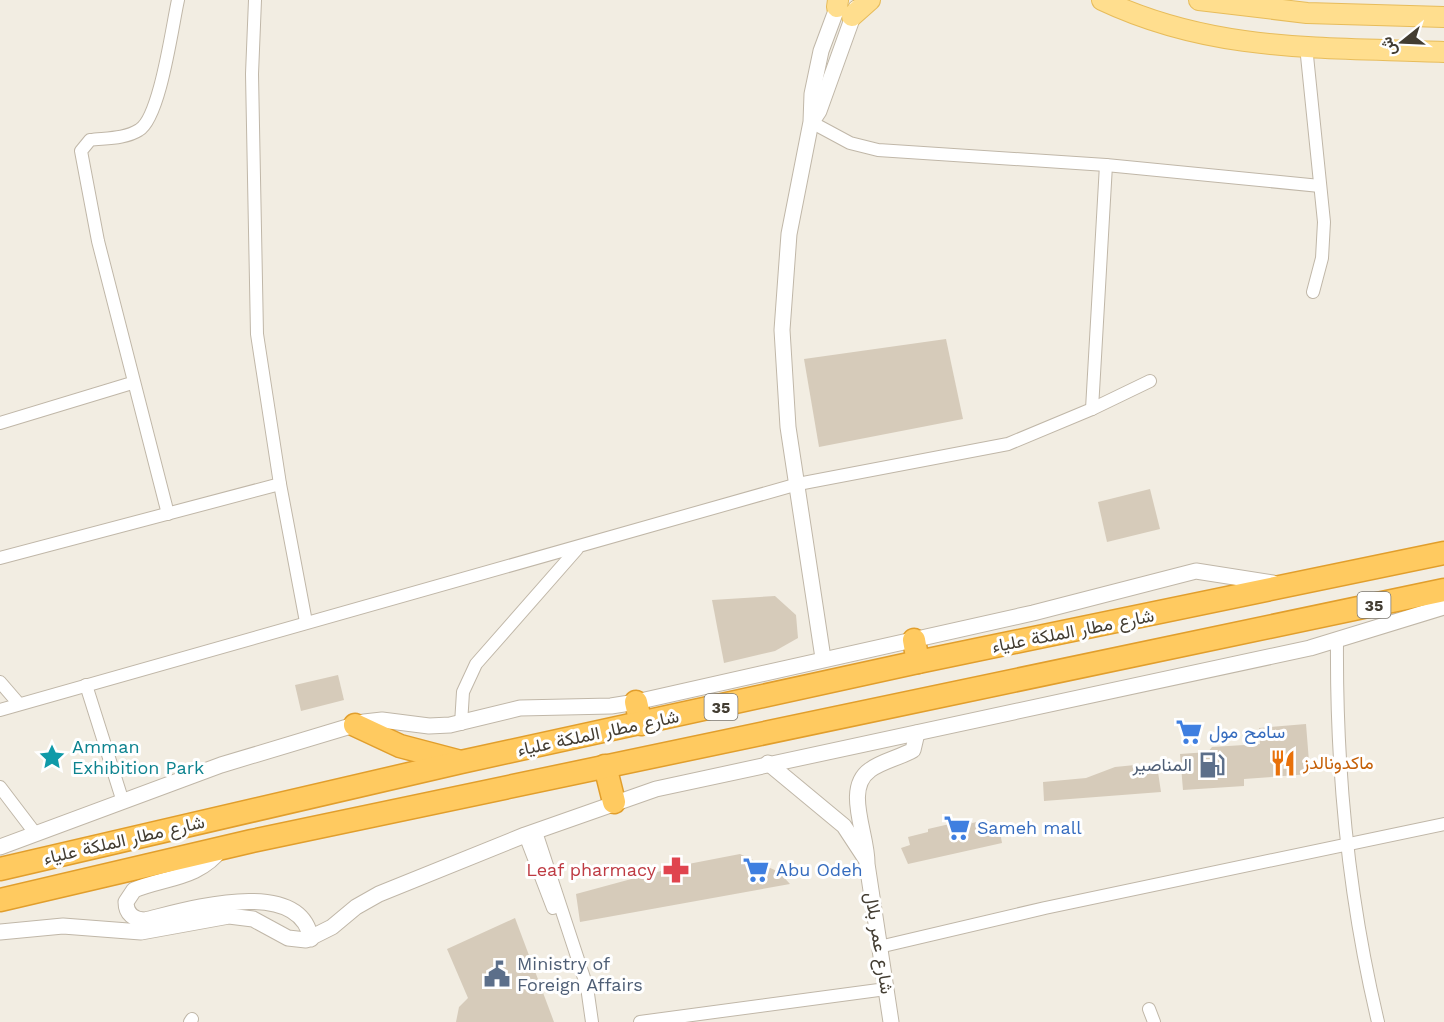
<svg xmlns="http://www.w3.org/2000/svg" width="1444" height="1022" viewBox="0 0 1444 1022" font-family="'Work Sans',Vazirmatn,sans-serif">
<rect width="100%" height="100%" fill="#f2ede2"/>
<g fill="#d6cbba">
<path d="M946 339 963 419 819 447 804 359Z"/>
<path d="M1150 489 1160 529 1107 542 1098 502Z"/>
<path d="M775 596 796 615 798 638 775 651 724 663 712 600Z"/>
<path d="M338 675 344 700 301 711 295 685Z"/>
<path d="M1306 724 1310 774 1244 779V786L1183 790 1180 754 1208 752 1212 747 1260 744 1259 728Z"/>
<path d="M1145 764 1158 772 1161 792 1044 801 1043 782 1086 778 1115 767Z"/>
<path d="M971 819 972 823 988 820 991 834 1000 832 1002 843 908 864 901 848 910 845 908 837 928 832V829Z"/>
<path d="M740 854 779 872 790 884 580 922 576 894 683 865Z"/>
<path d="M515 918 554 1022H456L459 1007 468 998 447 949Z"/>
</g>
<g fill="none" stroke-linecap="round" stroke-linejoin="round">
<g stroke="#c0b7a8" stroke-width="14">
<g id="minor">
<path d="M255 0 252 74 257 334 280 484 306 622"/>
<path d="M1306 46 1324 222 1322 258 1313 292"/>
<path d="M811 122 850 143 878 150 1106 165 1320 186"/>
<path d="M1092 409 1106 165"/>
<path d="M0 423 132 383"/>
<path d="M168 514 98 241 81 151 90 140C105 138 125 139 139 130 160 118 172 27 178 0"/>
<path d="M0 558 280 484"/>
<path d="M1337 641C1336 770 1348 896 1378 1022"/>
<path d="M0 682 19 704"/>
<path d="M86 685 123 802"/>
<path d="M0 710 798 484 1008 444 1092 409 1150 381"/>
<path d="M461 724 463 692 476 664 577 549"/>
<path d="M0 787 35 833"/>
<path d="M536 832 587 987 592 1022"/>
<path d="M525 835 553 908"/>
<path d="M879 947 1045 908 1444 824"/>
<path d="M1149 1009 1154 1022"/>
<path d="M190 1022 192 1019"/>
<path d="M640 1022 886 989"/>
</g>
</g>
<g stroke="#c0b7a8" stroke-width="17">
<g id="tertiary">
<path d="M813 120 819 111 856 8"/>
<path d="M823 658 788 427 782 330 789 234 811 122 812 94 821 51 840 0"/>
<path d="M768 763 844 826 865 858"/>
<path d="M0 847 221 765 364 722 382 720 429 726 450 725 520 708 611 706 636 702 1033 613 1196 571 1273 583"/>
<path d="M222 848C199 879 166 877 134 890L126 902C126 914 134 920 145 920 187 910 300 875 311 939"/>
<path d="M0 932 63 926 141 932 229 916 253 919 288 938 306 940 332 927 356 907 379 894 525 835 656 789 1310 648 1444 607"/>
<path d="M891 1022 867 864C868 835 843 789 870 770 882 761 899 758 913 750L917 733"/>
</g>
</g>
<g stroke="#e7bc5b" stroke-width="22">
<g id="primary">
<path d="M1102 0C1214 53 1323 47 1444 52"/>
<path d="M1199 0 1307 13 1444 17"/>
<path d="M837 7 838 0"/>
<path d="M852 16 870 0"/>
</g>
</g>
<g stroke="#e19e2c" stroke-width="25">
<g id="motorway">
<path d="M914 640 918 662"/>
<path d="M636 702 641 724"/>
<path d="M355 725 400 746 457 761"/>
<path d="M605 766 614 802"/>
<path d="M0 869 461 762 918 662 1444 553"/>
<path d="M0 900 252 841 1444 590"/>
</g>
</g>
<use href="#minor" stroke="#fff" stroke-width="12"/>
<use href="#tertiary" stroke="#fff" stroke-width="15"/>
<use href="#primary" stroke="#ffde8e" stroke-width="20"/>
<use href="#motorway" stroke="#ffca60" stroke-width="22"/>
</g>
<defs>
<g id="supermarket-bare" transform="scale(2.07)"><path d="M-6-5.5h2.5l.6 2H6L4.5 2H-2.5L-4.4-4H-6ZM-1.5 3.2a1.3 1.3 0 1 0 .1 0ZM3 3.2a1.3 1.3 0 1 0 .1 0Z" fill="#3f7fe0" stroke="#fff" stroke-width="2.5" paint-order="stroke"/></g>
<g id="sight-bare" transform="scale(2.07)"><path d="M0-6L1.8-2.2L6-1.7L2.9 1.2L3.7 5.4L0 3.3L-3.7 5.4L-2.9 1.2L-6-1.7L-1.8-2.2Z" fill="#0f9aa8" stroke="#fff" stroke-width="2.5" paint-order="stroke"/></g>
<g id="restaurant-bare" transform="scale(2.07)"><path d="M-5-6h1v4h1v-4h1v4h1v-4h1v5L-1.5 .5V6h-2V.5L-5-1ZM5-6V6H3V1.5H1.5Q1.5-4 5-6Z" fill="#e8710a" stroke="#fff" stroke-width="2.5" paint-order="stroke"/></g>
<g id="fuel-bare" transform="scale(2.07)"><path d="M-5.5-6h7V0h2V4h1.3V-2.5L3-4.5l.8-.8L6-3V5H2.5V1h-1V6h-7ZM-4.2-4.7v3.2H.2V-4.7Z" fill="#5c6f8a" stroke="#fff" stroke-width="2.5" paint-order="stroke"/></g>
<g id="pharmacy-bare" transform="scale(2.07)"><path d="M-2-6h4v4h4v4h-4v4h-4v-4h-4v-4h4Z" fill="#e0444e" stroke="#fff" stroke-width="2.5" paint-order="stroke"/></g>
<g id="civic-bare" transform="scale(2.07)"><path d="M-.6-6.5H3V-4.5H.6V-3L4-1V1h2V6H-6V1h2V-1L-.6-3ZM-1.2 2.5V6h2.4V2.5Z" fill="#5c6f8a" stroke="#fff" stroke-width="2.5" paint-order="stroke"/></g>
</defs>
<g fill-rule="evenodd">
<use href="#supermarket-bare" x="1189" y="732"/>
<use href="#sight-bare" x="52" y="757"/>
<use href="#restaurant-bare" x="1283" y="763"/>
<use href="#fuel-bare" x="1212" y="765"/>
<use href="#supermarket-bare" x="957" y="828"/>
<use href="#pharmacy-bare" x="676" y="870"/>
<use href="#supermarket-bare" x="756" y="870"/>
<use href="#civic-bare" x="497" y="974"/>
</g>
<g text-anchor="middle" stroke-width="6" stroke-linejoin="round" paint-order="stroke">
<g fill="#fff" stroke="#7b7770" stroke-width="1.5">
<rect x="1357.5" y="592" width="33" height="26" rx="4.5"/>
<rect x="704.5" y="694" width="33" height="26" rx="4.5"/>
</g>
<g font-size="16" font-weight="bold" fill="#433d32">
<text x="1374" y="611">35</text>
<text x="721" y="713">35</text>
</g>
<g font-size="18" fill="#433d32" stroke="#fff">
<text transform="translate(1073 631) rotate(-11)" y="6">شارع مطار الملكة علياء</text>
<text transform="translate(598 733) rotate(-12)" y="6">شارع مطار الملكة علياء</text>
<text transform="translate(124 840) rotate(-13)" y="6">شارع مطار الملكة علياء</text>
<text transform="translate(879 943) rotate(81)" y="6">شارع عمر بلال</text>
</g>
<g font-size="18" fill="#366cbe" stroke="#fff" text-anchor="start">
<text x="1209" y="738">سامح مول</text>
<text x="977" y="834">Sameh mall</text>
<text x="776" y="876">Abu Odeh</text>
</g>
<g font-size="18" fill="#0d838f" stroke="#fff" text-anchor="start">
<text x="72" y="753">Amman<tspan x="72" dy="21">Exhibition Park</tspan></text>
</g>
<g font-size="18" fill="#c56008" stroke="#fff" text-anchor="start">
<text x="1303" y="769">ماكدونالدز</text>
</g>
<g font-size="18" fill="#4e5e75" stroke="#fff" text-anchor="end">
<text x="1192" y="771">المناصير</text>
<text x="517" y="970" text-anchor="start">Ministry of<tspan x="517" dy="21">Foreign Affairs</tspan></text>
</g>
<g font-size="18" fill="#be3a42" stroke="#fff" text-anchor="end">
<text x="656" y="876">Leaf pharmacy</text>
</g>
</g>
<g transform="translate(1402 42) rotate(252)" stroke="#ffffff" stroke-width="4.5" paint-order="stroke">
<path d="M0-4.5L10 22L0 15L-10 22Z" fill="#433d32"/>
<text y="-9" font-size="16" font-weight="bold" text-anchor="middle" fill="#433d32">ش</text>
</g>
</svg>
